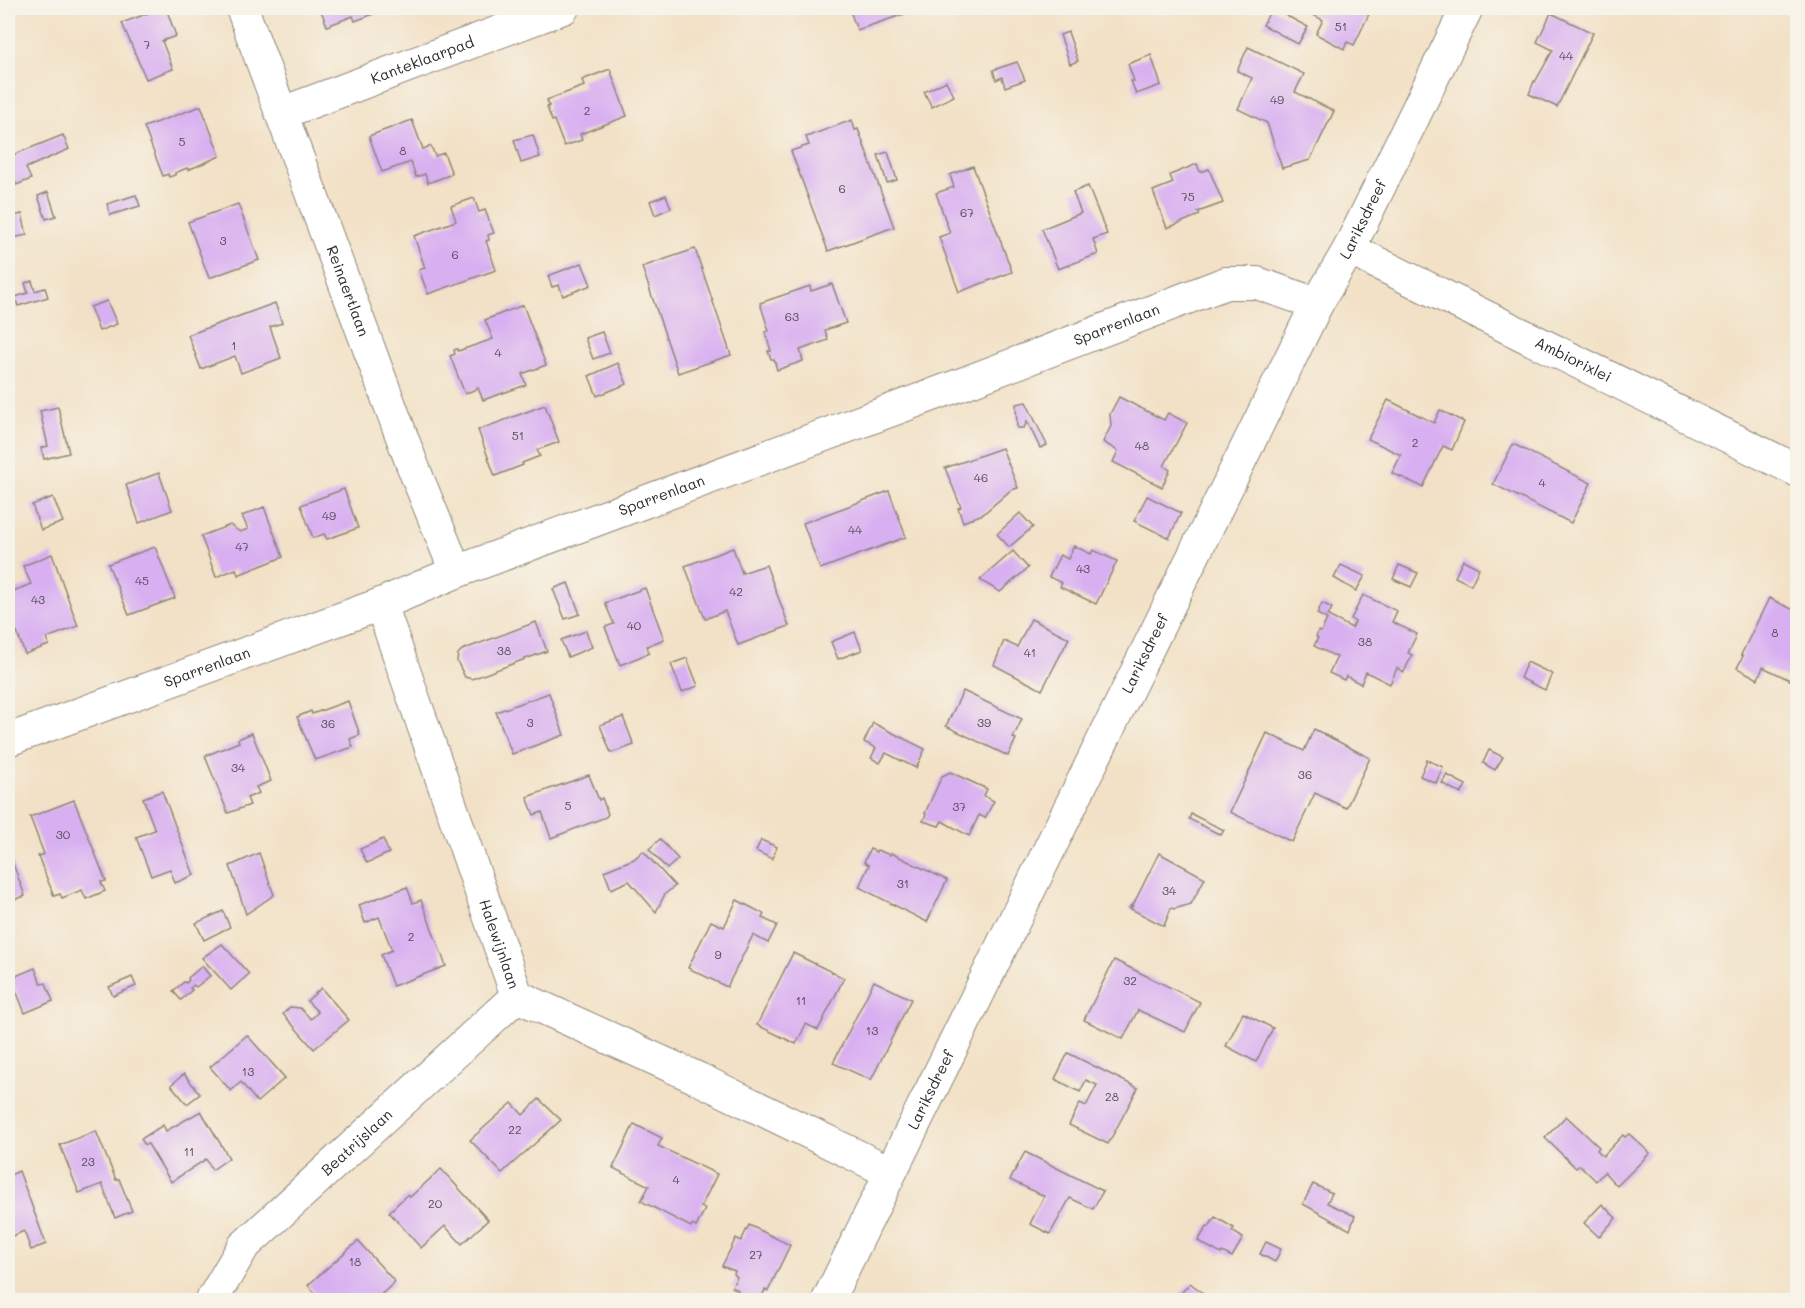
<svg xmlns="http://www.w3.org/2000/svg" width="1805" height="1308" viewBox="0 0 1805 1308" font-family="Mali,sans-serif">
<rect width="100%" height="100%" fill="#f7f3e8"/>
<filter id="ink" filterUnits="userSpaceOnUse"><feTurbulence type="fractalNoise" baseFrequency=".0167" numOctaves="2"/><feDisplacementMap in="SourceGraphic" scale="12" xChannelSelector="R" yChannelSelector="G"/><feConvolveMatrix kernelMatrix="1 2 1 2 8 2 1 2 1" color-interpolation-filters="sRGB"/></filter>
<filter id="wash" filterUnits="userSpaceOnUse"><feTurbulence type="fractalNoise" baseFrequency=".008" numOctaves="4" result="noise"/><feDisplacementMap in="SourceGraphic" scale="24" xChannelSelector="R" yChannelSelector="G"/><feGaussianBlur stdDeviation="1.35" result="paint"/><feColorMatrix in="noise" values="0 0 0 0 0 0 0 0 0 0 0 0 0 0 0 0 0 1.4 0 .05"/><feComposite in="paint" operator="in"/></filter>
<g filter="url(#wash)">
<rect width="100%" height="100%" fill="#f2e1c6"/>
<g id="blocks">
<g fill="#d8aff1">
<path d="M162 8H166L176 36 162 41 173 69 146 79 122 23Z"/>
<path d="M320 8H389L355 21 353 16 327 26Z"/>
<path d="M849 8H922L857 30Z"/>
<path d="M1272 8 1308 27 1298 44 1263 25Z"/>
<path d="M1312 8H1366L1371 10 1354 45 1347 42 1344 49 1316 34 1323 20 1309 13Z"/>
<path d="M1551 13 1593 33 1557 107 1529 94 1534 81 1535 82 1553 50 1537 42Z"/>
<path d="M1068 32 1078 61 1070 64 1060 35Z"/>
<path d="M1248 47 1304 74 1295 92 1334 111 1310 160 1282 168 1267 123 1238 109 1252 78 1237 71Z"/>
<path d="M1151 55 1161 85 1136 94 1131 81H1134L1128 64Z"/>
<path d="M1017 62 1025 80 1005 87 1002 77 996 80 993 70Z"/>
<path d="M610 69 627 116 580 134 582 140 564 146 554 120 552 121 547 107 549 106 547 100 584 86 582 80Z"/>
<path d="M946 81 954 96 932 107 924 92Z"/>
<path d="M201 106 220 156 188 170 187 168 175 173V175L169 177 168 174 163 176 144 127Z"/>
<path d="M412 120 423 149 431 146 435 156 444 153 452 174 428 183 425 174 416 177 411 162 382 172 369 136Z"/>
<path d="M852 120 855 130 858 129 894 227 828 251 791 151 809 145 806 137Z"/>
<path d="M63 135 69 149 26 168 31 179 16 185 8 157Z"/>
<path d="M533 135 540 157 521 163 514 140Z"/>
<path d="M888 152 897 180 887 183 878 155Z"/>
<path d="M1197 164 1200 172 1209 169 1223 203 1198 212 1200 215 1167 228 1153 191 1173 183 1170 175Z"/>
<path d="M973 166 1012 272 959 292 939 237 950 233 936 193 954 187 950 175Z"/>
<path d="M1088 186 1107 234 1093 239 1098 254 1058 269 1042 229 1081 213 1073 192Z"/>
<path d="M48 192 56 216 46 219 38 196Z"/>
<path d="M136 195 140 206 110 215 107 204Z"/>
<path d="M666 195 671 208 655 215 650 201Z"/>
<path d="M474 198 479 212 485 210 494 233 488 235 489 240 486 241 496 270 428 294 419 270 425 268 414 236 456 221 451 206Z"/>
<path d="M238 204 259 260 209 278 188 222Z"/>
<path d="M22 214 27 235 8 239V217Z"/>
<path d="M695 249 731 355 678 373 642 267Z"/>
<path d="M582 263 591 285 563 296 559 285 552 287 548 276Z"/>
<path d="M32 281 35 291 45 288 48 297 18 306 15 297 28 293 25 283Z"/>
<path d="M832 284 846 323 825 330 828 340 800 350 803 361 777 370 774 359H771L768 351H771L765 332 769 331 760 303 810 286 811 291Z"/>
<path d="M107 301 117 324 99 331 90 307Z"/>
<path d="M275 303 282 323 270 327 281 358 241 373 235 356 201 369 188 335Z"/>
<path d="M523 305 546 365 522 374 526 385 483 400 478 388 465 394 450 356 455 354 454 350 457 349 458 351 493 339 485 320Z"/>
<path d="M602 332 610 353 593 359 585 338Z"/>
<path d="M618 363 627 384 597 396 589 376Z"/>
<path d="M1119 397 1164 420 1168 413 1187 423 1164 466 1170 470 1162 487 1113 462 1118 451 1103 442 1111 426 1110 414Z"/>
<path d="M1388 400 1434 423 1440 410 1464 422 1452 450 1443 446 1423 487 1392 473 1401 455 1368 439Z"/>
<path d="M1026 402 1047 445 1040 448 1027 421 1024 428H1017L1016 404Z"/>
<path d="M545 405 559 442 537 450 540 456 522 463 523 465 495 476 478 430Z"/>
<path d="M58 407 69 453 44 459 41 448 48 446 40 411Z"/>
<path d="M1513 444 1591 483 1571 523 1493 484Z"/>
<path d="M1002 448 1018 488 1011 490 983 514 963 522 958 508 961 507 945 468Z"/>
<path d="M159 473 172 510 139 523 126 485Z"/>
<path d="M344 489 358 528 327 539 324 534 313 538 301 505Z"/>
<path d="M889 491 906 537 820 569 803 523Z"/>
<path d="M1147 496 1181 513 1169 538 1134 521Z"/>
<path d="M53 497 63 522 41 530 32 505Z"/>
<path d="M264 507 283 557 238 575 236 569 216 577 201 536 230 525 240 532 248 529 242 516Z"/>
<path d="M1020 513 1033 527 1009 547 997 534Z"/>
<path d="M1074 546 1091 554 1093 550 1117 561 1096 604 1060 587 1062 583 1049 577 1060 555 1068 559Z"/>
<path d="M155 547 175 598 129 615 108 564Z"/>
<path d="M733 548 742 573 766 565 789 626 738 645 725 611 705 619 685 566Z"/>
<path d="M1013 551 1028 568 1000 592 980 580Z"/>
<path d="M52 554 78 626 47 638 49 645 25 654 8 608V593L31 584 23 566Z"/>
<path d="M1463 560 1479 568 1471 585 1455 577Z"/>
<path d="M1341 565 1365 576 1356 591 1334 578Z"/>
<path d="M1399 565 1418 573 1411 587 1393 579Z"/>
<path d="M568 583 580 614 565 619 553 589Z"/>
<path d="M645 588 664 639 647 646 649 653 620 665 605 627 614 624 605 603Z"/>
<path d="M1363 595 1397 611 1392 622 1417 634 1408 653 1412 655 1404 672 1397 668 1390 684 1366 672 1361 684 1346 676 1344 680 1329 673 1337 657 1314 646 1318 638 1316 637 1318 631 1321 632 1327 619 1317 614 1322 603 1332 608 1328 616 1352 628 1355 622 1351 619Z"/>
<path d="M1769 598 1798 612V684L1763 667 1758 679 1737 668 1743 656 1741 655Z"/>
<path d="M1031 619 1069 638 1042 690 994 665 1004 641 1017 647Z"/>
<path d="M536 622 547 651 472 679 465 677 457 661 458 654 462 650Z"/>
<path d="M586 631 592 647 568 657 561 640Z"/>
<path d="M855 632 862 650 838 659 831 642Z"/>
<path d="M687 658 698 686 682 692 671 664Z"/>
<path d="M1527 662 1552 674 1545 690 1520 678Z"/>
<path d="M963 691 1022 719 1013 738 1016 739 1008 756 946 726Z"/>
<path d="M549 693 564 735 512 754 496 712Z"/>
<path d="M348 701 360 735 350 739 353 747 315 760 297 717 311 711 312 714Z"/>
<path d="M623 717 634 745 611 753 600 725Z"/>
<path d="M873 723 925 749 916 768 886 753 880 763 871 758 876 748 864 742Z"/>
<path d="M1314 729 1370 758 1346 808 1315 793 1292 842 1230 812 1267 733 1304 751Z"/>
<path d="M252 733 271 781 256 787 259 793 247 798 250 805 228 813 205 756 239 742 238 739Z"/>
<path d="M1489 750 1503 757 1495 770 1483 763Z"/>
<path d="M1427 760 1443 767 1436 783 1420 776Z"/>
<path d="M950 772 987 789 984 796 994 801 985 818 979 815 969 836 942 821 939 826 923 821 926 814 925 813 942 776Z"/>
<path d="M589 775 599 800 602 798 608 814 606 817 551 838 542 812 534 815 527 797Z"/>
<path d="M1447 775 1466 785 1461 794 1442 783Z"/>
<path d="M162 791 194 875 175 883 170 869 151 876 136 837 155 830 143 798Z"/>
<path d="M74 800 106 881 101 882 105 891 86 899 82 890 62 898 60 894 54 896 38 856 44 854 30 817Z"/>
<path d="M1191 814 1224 830 1221 835 1189 819Z"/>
<path d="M383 839 389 853 367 863 360 849Z"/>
<path d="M660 839 678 859 667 869 649 849Z"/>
<path d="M761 840 777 847 772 859 756 851Z"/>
<path d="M870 849 876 852 877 850 890 855 891 853 947 880 927 922 859 887 869 865 864 862Z"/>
<path d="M8 850 25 896 8 902Z"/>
<path d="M643 851 675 886 665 894 656 912 629 881 611 889 604 871 634 859Z"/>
<path d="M259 853 274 895 246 914 230 866Z"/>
<path d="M1159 853 1205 878 1191 904 1174 909 1171 908 1164 926 1129 908 1131 905 1132 907Z"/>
<path d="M407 887 413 903 421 900 446 966 393 986 381 955 392 950 379 917 365 923 359 905Z"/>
<path d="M737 900 764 914 762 918 777 925 768 943 753 935 727 987 688 968 711 921 724 927Z"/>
<path d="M223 911 230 927 204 940 196 923Z"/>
<path d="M222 944 249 974 231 990 202 958Z"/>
<path d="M793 953 844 978 818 1030 806 1024 796 1044 757 1025Z"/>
<path d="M1114 960 1200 1002 1185 1032 1138 1010 1123 1039 1084 1020Z"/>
<path d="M202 966 210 976 196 987 194 985 190 988 192 990 181 1000 173 991 184 982 186 983 189 980 188 978Z"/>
<path d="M35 968 41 984 46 983 53 1001 25 1013 11 978Z"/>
<path d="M132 977 136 986 113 996 109 987Z"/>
<path d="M874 981 911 999 871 1080 833 1063Z"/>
<path d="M321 988 349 1020 314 1049 283 1014 290 1007 300 1008 311 1019 318 1012 307 1001Z"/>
<path d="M1243 1013 1273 1028 1256 1062 1226 1046Z"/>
<path d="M247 1035 285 1078 257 1102 241 1082 231 1091 210 1067Z"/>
<path d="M1068 1053 1138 1088 1108 1144 1069 1125 1080 1103 1086 1106 1097 1085 1086 1080 1080 1092 1055 1079Z"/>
<path d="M184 1074 200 1094 187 1104 171 1085Z"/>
<path d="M539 1099 561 1120 502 1173 470 1140 512 1103 523 1115Z"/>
<path d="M201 1111 229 1158 212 1170 206 1159 171 1182 148 1144 145 1145 141 1139 163 1125 166 1131Z"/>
<path d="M1566 1116 1599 1147 1597 1150 1603 1156 1623 1135 1625 1137 1629 1134 1650 1153 1617 1186 1604 1172 1596 1181 1580 1165 1576 1168 1545 1138Z"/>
<path d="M634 1124 662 1138 658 1146 717 1174 701 1207 705 1209 696 1227 692 1225 691 1227 641 1201 649 1186 613 1168Z"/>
<path d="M96 1131 116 1180 119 1179 132 1211 115 1218 102 1184 79 1193 60 1145Z"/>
<path d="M1025 1152 1103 1191 1093 1209 1070 1198 1050 1234 1030 1224 1044 1196 1010 1180Z"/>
<path d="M441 1169 488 1220 462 1244 445 1226 421 1248 389 1212 408 1194 410 1197Z"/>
<path d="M19 1171 46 1244 31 1250 24 1231 8 1238V1176Z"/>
<path d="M1313 1184 1332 1193 1327 1203 1355 1216 1350 1230 1303 1204Z"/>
<path d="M1602 1204 1616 1218 1599 1237 1584 1223Z"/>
<path d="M1215 1217 1234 1228 1232 1231 1243 1238 1232 1257 1222 1252 1221 1254 1198 1241 1207 1226 1209 1227Z"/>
<path d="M749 1225 790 1245 768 1291 765 1290 760 1300H735L738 1290 732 1287 737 1277 734 1274 735 1271 722 1266 736 1238 741 1241Z"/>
<path d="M358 1241 395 1282 375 1300H356L354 1299 352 1300H321L308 1285Z"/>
<path d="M1266 1242 1281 1249 1275 1262 1260 1254Z"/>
<path d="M1190 1283 1212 1300H1175Z"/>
</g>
</g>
</g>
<g filter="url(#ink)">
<use href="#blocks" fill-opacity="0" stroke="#8e8678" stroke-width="1.5"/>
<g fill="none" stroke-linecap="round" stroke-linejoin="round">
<g stroke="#8e8678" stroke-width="34">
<g id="minor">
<path id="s1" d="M242 8 412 464 456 572"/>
<path id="s2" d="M282 113 563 8"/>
<path id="s3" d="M1349 249 1798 471"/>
<path id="s4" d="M381 604 517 996 699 1079 890 1172"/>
<path id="s5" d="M8 740 381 604 456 572 962 384 1226 283H1257L1317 304"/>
<path id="s6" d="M212 1300 243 1247 517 996"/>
<path id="s7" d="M828 1300 1317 304 1349 249 1467 8"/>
</g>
</g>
<use href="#minor" stroke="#fff" stroke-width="32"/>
</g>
</g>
<g text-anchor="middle" stroke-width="5" stroke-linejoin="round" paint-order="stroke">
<g font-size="12" fill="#564c5c">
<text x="1341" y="31">51</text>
<text x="147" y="49">7</text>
<text x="1566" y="60">44</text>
<text x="1277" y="104">49</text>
<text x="587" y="115">2</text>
<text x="182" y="146">5</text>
<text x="403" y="155">8</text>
<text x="842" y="193">6</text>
<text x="1188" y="201">75</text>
<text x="967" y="217">67</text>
<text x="223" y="245">3</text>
<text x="455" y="259">6</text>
<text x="792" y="321">63</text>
<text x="234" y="350">1</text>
<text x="498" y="357">4</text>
<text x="518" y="440">51</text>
<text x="1415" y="447">2</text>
<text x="1142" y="450">48</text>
<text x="981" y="482">46</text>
<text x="1542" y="487">4</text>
<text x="329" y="520">49</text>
<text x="855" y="534">44</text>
<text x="242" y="551">47</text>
<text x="1083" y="573">43</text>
<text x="142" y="585">45</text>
<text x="736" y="596">42</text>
<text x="38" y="604">43</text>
<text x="634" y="630">40</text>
<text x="1775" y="637">8</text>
<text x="1365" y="646">38</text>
<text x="504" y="655">38</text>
<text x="1030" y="657">41</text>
<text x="530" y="727">3</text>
<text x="984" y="727">39</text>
<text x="328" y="728">36</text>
<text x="238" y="772">34</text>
<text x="1305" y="779">36</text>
<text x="568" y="810">5</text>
<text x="959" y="811">37</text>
<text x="63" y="839">30</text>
<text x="903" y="888">31</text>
<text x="1169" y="895">34</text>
<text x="411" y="941">2</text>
<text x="718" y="959">9</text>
<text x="1130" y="985">32</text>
<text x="801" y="1005">11</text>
<text x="872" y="1035">13</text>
<text x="248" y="1076">13</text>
<text x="1112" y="1101">28</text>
<text x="515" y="1134">22</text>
<text x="189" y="1156">11</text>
<text x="88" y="1166">23</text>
<text x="676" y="1184">4</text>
<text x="435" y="1208">20</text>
<text x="756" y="1259">27</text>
<text x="355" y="1266">18</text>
</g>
<g font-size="15" fill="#2b2b2b" stroke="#f7f3e8">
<text dy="5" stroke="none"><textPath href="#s2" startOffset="150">Kanteklaarpad</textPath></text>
<text dy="5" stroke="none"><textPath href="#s7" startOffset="1206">Lariksdreef</textPath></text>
<text dy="5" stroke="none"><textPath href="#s1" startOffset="302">Reinaertlaan</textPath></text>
<text dy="5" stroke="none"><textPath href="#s5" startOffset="1184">Sparrenlaan</textPath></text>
<text dy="5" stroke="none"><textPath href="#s3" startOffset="250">Ambiorixlei</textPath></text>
<text dy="5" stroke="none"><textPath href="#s5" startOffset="698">Sparrenlaan</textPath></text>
<text dy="5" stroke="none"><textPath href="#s7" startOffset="720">Lariksdreef</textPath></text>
<text dy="5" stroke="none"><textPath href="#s5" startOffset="212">Sparrenlaan</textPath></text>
<text dy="5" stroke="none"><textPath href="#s4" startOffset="360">Halewijnlaan</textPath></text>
<text dy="5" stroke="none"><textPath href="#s7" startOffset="234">Lariksdreef</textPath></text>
<text dy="5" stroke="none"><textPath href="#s6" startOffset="216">Beatrijslaan</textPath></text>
</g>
</g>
<rect width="1805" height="1308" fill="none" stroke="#f7f3e8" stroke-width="30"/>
</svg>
